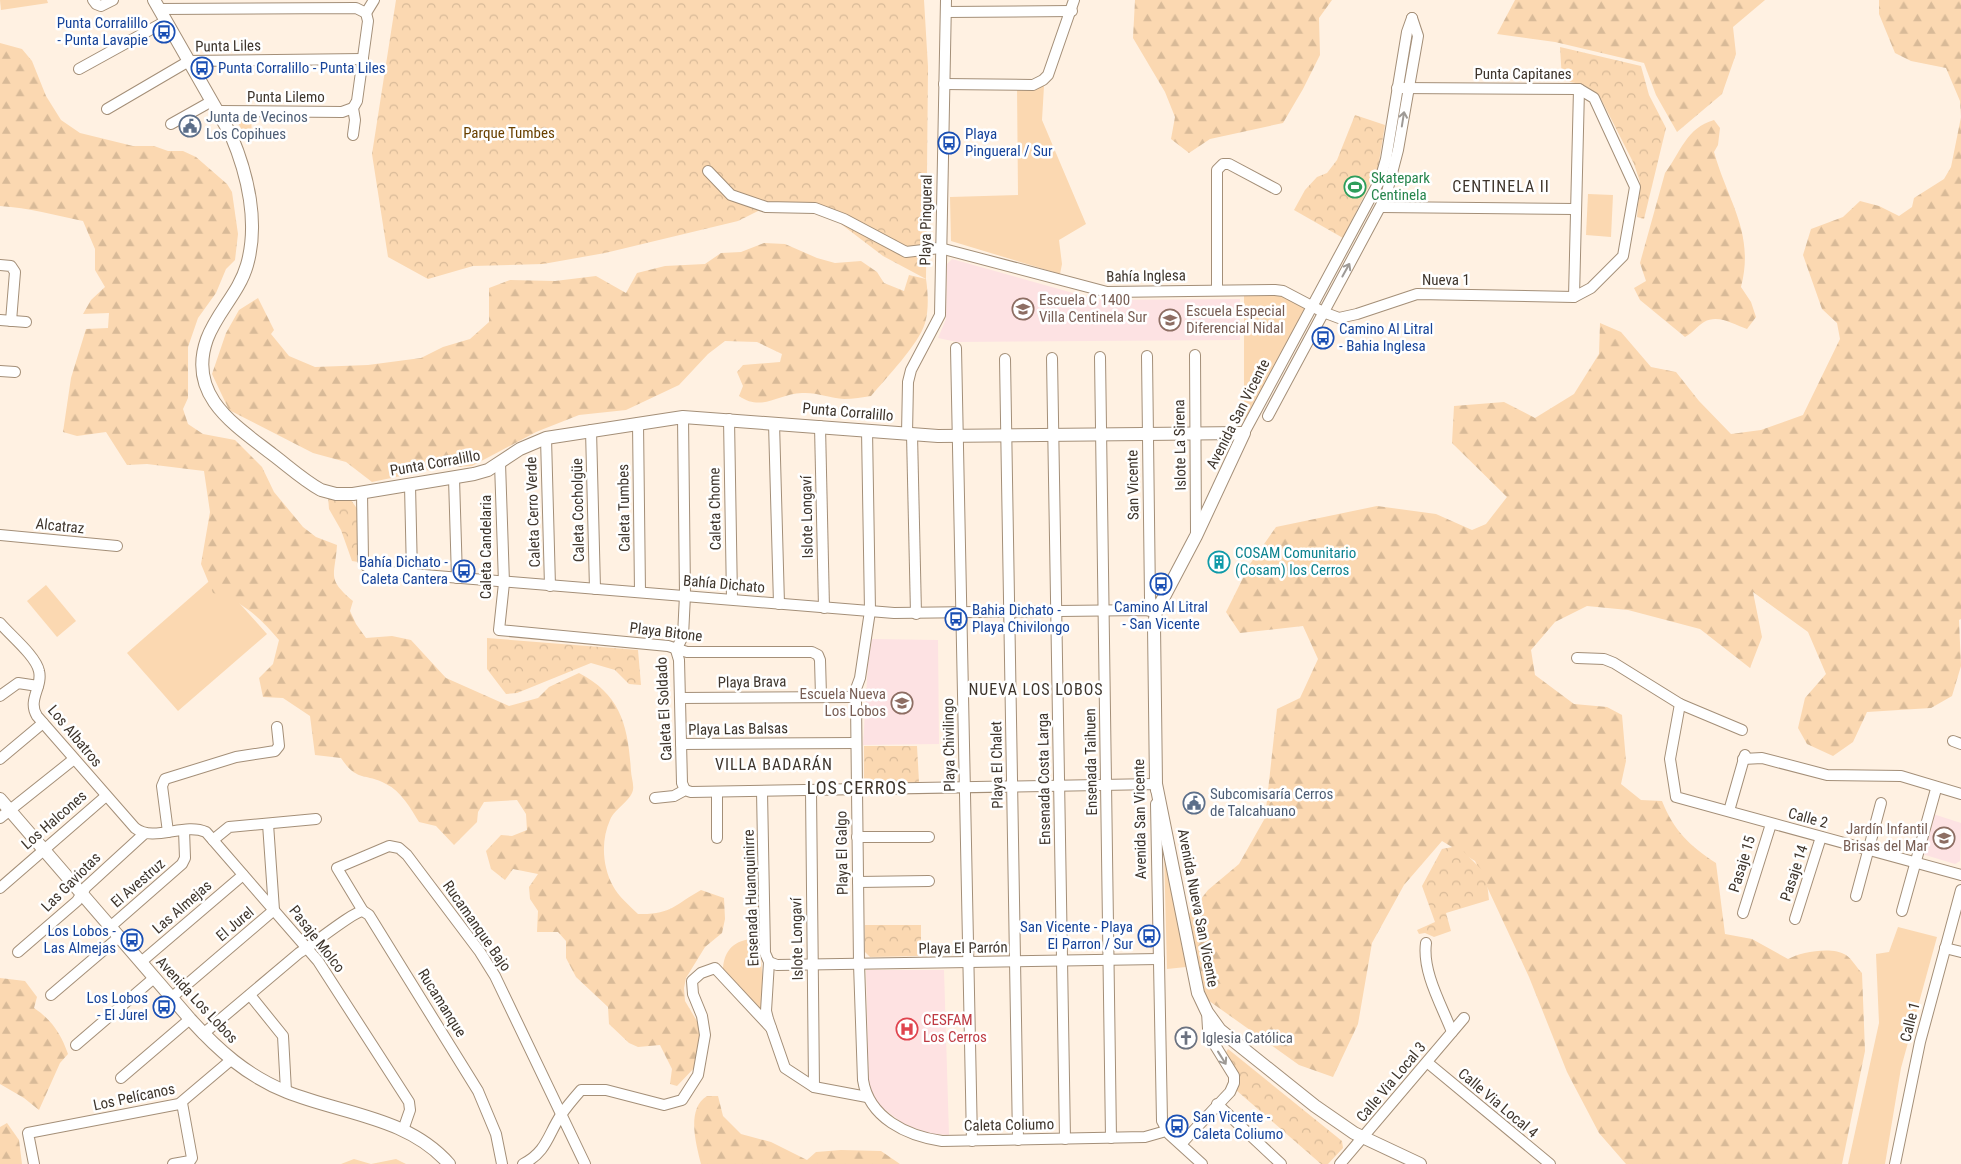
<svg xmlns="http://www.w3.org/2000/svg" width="1961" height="1164" viewBox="0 0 1961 1164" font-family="'Roboto Condensed',sans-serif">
<defs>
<pattern id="forest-firs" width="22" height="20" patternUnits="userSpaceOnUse" patternTransform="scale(1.25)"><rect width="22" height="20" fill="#fbd8b1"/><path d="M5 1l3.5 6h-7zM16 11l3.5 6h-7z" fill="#d8ba98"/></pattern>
<pattern id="park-crowns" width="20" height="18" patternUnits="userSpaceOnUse" patternTransform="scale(1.25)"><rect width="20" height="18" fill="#fbd8b1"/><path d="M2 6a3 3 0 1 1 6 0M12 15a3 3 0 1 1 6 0" fill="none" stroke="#d8ba98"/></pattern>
</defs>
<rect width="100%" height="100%" fill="#fff1e2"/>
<g fill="#fde2e3">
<path d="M952 259 1098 300 1240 299V340L957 342 938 338 946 319 947 264Z"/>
<path d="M872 639 938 640 939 744 863 745 868 663Z"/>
<path d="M1933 814 1961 823 1960 861 1955 864 1922 854Z"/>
</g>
<path fill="#fee2e2" d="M866 970H944L949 1135 933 1134 905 1125 875 1102 869 1088Z"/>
<g fill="#fbd8b1">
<path d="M0 0H47L48 3 1 10Z"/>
<path d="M1044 86 1042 120 1086 224 1059 240 1062 264 1060 274 951 241 950 197 1018 195 1017 87Z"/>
<path d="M241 118H251L252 135 245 136 237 121Z"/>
<path d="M1588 194 1613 195 1611 237 1586 235Z"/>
<path d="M1244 291 1283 292 1308 307 1244 424Z"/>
<path d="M215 576 267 634 178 711 127 653Z"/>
<path d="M46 585 76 621 57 637 27 601Z"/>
<path d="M1164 852 1186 967 1167 969Z"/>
<path d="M745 868H756L764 1007 759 1010 723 971C723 953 732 941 751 939Z"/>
<path d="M1898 927 1937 937 1901 1068 1885 1164H1848L1879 1023 1876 954 1889 952Z"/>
</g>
<g fill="url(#forest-firs)">
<path d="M1135 0H1332L1319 18 1320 55 1303 89 1283 123 1210 139 1189 153 1171 139 1175 117 1165 92 1133 38Z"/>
<path d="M1515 0H1765L1733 27 1736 54 1722 94 1677 132 1656 95 1644 63 1555 42 1497 34Z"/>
<path d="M1879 0H1961V619L1959 620 1961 666 1952 696 1931 708 1867 712 1853 742 1833 756 1807 744 1798 728 1805 698 1826 674 1808 632 1753 592 1762 637 1750 668 1700 629 1628 610 1587 606 1555 622 1531 650 1535 675 1574 704 1607 707 1622 715 1626 761 1621 784 1641 800 1662 801C1674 831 1689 845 1716 863L1725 934 1752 939 1788 959C1801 952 1832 946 1846 955 1852 959 1857 968 1862 973L1865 1051 1842 1164H1626L1599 1133 1567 1072 1529 977 1475 861 1442 841 1404 885 1372 943 1358 1024 1333 1077 1299 1065 1198 993 1189 914 1208 890 1239 864 1265 818 1277 709 1300 698 1318 659 1303 626 1240 633 1226 612 1250 564 1276 527 1377 506 1436 514 1472 530 1486 524 1507 497 1452 443 1454 406 1504 402 1535 418 1574 394 1599 354 1600 323 1621 332 1651 367 1676 372 1699 401 1731 434 1761 430 1803 415 1840 339 1837 323 1822 309 1803 255 1811 229 1843 217 1860 201 1879 206 1899 216 1912 207 1914 198 1944 179 1951 167 1961 117 1960 101 1946 68 1911 61 1895 53 1879 14Z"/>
<path d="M0 43 22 49 32 61 46 96 61 120 80 133 133 146H154L168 151H183L196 157 227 184 232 192 238 234 235 260 226 269 216 293 198 318 188 347V398L183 409 188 424 203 434 235 440 262 467 274 492 303 527 316 537 337 545C335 577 326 578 353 601L350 611 356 624 366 638 392 636 411 640 446 678 509 706 538 698 549 687 579 673C621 695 628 726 631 771 631 776 634 784 633 790 630 802 615 808 610 820 601 840 602 866 613 886 618 896 630 906 638 914 671 915 674 905 701 890L724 898 725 919 722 933 705 947 686 978 684 988 685 1001 707 1038 696 1066 677 1086 670 1084 672 1069 660 1045 638 1047 629 1043 609 1024 608 1007 576 977 566 958V941L558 932H537L538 911 530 899 529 887 538 874 513 869 505 880 491 869 486 851 501 835 512 836 527 830 526 814 517 800 484 802 478 812 477 822 454 845 436 826 419 822C411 809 401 791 386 784 364 772 358 783 341 758L315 755 310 716 283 698 263 697 259 678 273 664 279 640C261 619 241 599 213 593L201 564 210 512 204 471 147 464 127 465 106 432 77 436 63 432 71 378 86 329 108 328 109 313 83 314 91 300 105 287 95 270V249L83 221C55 215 29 208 0 206Z"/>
<path d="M1714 120 1720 128 1718 145 1714 152C1728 202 1755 233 1741 287L1751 302 1756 317 1747 329C1733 324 1718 314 1704 322 1697 326 1693 333 1685 337L1640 300 1634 288 1646 281 1640 263 1665 173C1681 152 1686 128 1714 120Z"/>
<path d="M764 243 785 244 817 258 835 263 861 261 877 272 884 283 904 291 909 275 926 279C928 292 929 310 925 323 919 344 886 378 871 396 863 397 853 399 844 399 830 398 816 392 802 393 777 394 762 412 739 396L743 386 737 372 743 365 780 362 782 354 757 342 725 341 708 354 679 385 626 410 579 415 536 432 472 466 439 468 372 482 346 462 313 453 229 410 212 374 226 333 239 310 258 298 274 330 271 334 289 356 315 367 368 365 421 358 443 347 470 339 489 322V288L510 280 555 281 596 276 626 293 637 273 665 266 705 264 721 253 741 252Z"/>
<path d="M0 978 25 981 37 997 34 1008C52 1020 61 1034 68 1054L60 1063 39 1110 24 1098 0 1084Z"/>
<path d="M707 1096H718L723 1116 741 1134 771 1142 807 1160 816 1152 841 1150 881 1151 900 1164H701C696 1144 686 1109 707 1096Z"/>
<path d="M7 1123 19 1140 22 1164H0V1127Z"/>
<path d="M354 1159 371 1164 396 1159 406 1164H341Z"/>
</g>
<g fill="url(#park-crowns)">
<path d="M396 0H924L928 67 926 279 883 256 816 205 766 207 738 221 605 253 543 264 473 266 428 279 388 257 372 154Z"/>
<path d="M1560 47 1641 66 1649 95 1666 128 1644 219 1637 217 1640 182 1634 164 1599 95 1584 85 1562 80Z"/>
<path d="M1355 115 1385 125 1378 168 1343 238 1294 210 1305 190 1317 177 1327 173 1337 160Z"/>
<path d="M328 496 351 500 358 510V562L352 561 341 530 329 509Z"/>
<path d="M487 638 638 650 641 685 629 684 615 670 591 663 517 693 506 694 487 669Z"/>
<path d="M864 746H917L919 782 868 783 864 778Z"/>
<path d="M1458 846 1486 874 1489 900 1446 913 1451 931 1434 937 1425 933 1419 934 1417 930 1435 922 1422 886 1442 849Z"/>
<path d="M865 925H921V956L870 957 865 952Z"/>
<path d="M1228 1049 1342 1141 1343 1148 1328 1164H1321L1236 1090C1242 1074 1234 1067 1225 1054Z"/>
</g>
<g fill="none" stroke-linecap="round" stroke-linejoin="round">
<g stroke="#a48f78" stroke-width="12">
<g id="minor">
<path d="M93 0 96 4 101 6 113 0"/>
<path d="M159 9 356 8 366 13"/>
<path d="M946 12 1072 11"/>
<path d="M366 13 374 0"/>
<path d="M79 69 166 21"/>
<path d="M944 84 1033 85 1043 80 1048 75 1074 0"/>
<path d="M107 109 189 61 363 59"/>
<path d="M218 111 342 112 353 108"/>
<path d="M171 124 212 101"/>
<path d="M353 135 355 120 353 108 357 101 368 21 366 13"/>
<path d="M708 171 731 195 766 207 815 208 844 219 906 252 940 248 1107 292 1275 290 1283 291 1323 312 1339 318 1357 314 1417 294 1574 297 1591 288 1623 256 1635 187 1594 98 1579 89 1397 88"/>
<path d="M1381 207 1574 209"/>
<path d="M0 265 11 266 15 272 11 321"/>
<path d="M1217 289V170L1223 164H1229L1276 189"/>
<path d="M1574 297 1579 89"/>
<path d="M0 320 26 322"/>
<path d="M956 348 972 1141"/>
<path d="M1195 355 1196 533"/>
<path d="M1147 356 1150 599 1156 612"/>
<path d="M1100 357 1111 1138"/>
<path d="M1052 358 1065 1139"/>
<path d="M1005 359 1018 1140"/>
<path d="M0 371 15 372"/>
<path d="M1268 416 1386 196 1398 150 1418 36 1412 18"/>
<path d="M729 419 732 599"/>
<path d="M638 423 640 592"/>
<path d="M774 423 779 604"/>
<path d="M820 426 824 608"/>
<path d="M591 430 595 589"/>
<path d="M867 430 870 611 860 678 853 697 856 702 859 964 863 1080C869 1118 907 1136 942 1141L1145 1137 1166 1131"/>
<path d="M1244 433 1380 180 1386 159 1407 32 1412 18"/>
<path d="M907 434 908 382 911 370 940 315 946 0"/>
<path d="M912 434 916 614"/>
<path d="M546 438 550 586"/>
<path d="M500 463 504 583 499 630 668 646 687 652H812L818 655 820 660 821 696"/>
<path d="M454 478 457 578"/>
<path d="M410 485 412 574"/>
<path d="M362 492 363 560 366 566 375 571 894 613 1146 610 1156 612"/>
<path d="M0 535 117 546"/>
<path d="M0 623C10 635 36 656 39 671 43 687 27 700 37 716L135 828C154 843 184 822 206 832L318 961 409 1102 410 1110 403 1130"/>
<path d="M676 650 683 636 685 595 683 417"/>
<path d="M676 650 679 660 682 783 685 790"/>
<path d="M1577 658 1604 659 1614 663 1680 704 1670 759 1676 797 1961 875"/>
<path d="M0 696 18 683 38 686"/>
<path d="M680 698 853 697"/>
<path d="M1680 704 1742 730"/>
<path d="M1953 741 1961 744"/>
<path d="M681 744 856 743"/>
<path d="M0 759 43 723"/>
<path d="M1743 759 1762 758 1827 775 1901 776 1961 794"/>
<path d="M811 790 814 1087"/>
<path d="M762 791 765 953 769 962 766 1011 768 1019 785 1068 814 1087 867 1097"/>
<path d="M717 792V838"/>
<path d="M655 798 674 796 685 790 691 792 1156 784V790"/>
<path d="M1156 804 1162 1121 1169 1134 1202 1164"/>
<path d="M1729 811 1745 755"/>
<path d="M0 818 74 759"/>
<path d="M168 832 162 786 165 779 236 757 275 751 279 746 277 727"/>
<path d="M857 837H929"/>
<path d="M213 840 229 827 316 819"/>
<path d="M858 882 929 881"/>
<path d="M0 888 106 796"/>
<path d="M1856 896 1881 803"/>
<path d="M1902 911 1936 789"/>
<path d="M1743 913 1771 824"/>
<path d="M1795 919 1821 837"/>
<path d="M110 927 182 864 185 858 184 830"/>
<path d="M1426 943C1422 972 1442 1006 1452 1032"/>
<path d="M1945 948 1961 952"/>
<path d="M18 952 77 901 86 887 145 833"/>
<path d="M141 962 243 875"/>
<path d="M769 962 777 965 1159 959"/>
<path d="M51 995 119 937"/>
<path d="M250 995 283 1036 286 1091"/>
<path d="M171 998 274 910 268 824"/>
<path d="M203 1034 299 953C311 946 354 911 363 911"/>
<path d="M76 1045 154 978"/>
<path d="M1428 1063 1550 1164"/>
<path d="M121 1078 190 1019"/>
<path d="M1217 1104 1281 1164"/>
<path d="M1181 1144 1230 1092 1234 1083V1076L1213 1042 1208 1029 1207 1012"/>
<path d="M34 1164 28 1133 179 1104 231 1060"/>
<path d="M173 1164 190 1161 192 1158 182 1103"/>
<path d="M502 1164 496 1134 478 1091 369 915 363 911 337 868 389 846 399 848 407 855 480 952 495 976 585 1164"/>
<path d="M523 1164C547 1152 548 1134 561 1115 567 1106 574 1098 581 1090H606L664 1105 682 1100 698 1075 705 1035 702 1016 693 994 692 981 701 973 715 968 771 1028"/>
<path d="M1340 1164 1464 1018"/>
<path d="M1895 1164 1920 1042 1961 890"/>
</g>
</g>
<g stroke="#a48f78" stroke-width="14">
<g id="tertiary">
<path d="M154 0 231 135C248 175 259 223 247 265 239 293 217 312 207 339 187 395 233 424 272 454 288 466 303 480 321 490L336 494H353L474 474 488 470 520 449 546 438 683 417 938 436 1244 433 1196 536 1156 612 1154 626 1156 784 1198 993 1207 1012 1220 1030 1315 1106 1354 1133 1420 1164"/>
<path d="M0 799 190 1019C218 1050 247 1076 287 1092 342 1114 408 1117 449 1164"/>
</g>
</g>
<use href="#minor" stroke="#fff" stroke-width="10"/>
<use href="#tertiary" stroke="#fff" stroke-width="12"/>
</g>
<defs><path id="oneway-shaft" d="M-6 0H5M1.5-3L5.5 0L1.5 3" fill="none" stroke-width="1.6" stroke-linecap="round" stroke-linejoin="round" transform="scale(1.25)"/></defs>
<g stroke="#9e9a96">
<use href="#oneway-shaft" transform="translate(1403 119) rotate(-81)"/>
<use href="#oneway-shaft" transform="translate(1346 270) rotate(-61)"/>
<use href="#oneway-shaft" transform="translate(1222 1058) rotate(58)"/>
</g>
<defs>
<g id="bus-ring" transform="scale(1.125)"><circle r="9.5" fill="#fff" stroke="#1a4fb4" stroke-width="1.5"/><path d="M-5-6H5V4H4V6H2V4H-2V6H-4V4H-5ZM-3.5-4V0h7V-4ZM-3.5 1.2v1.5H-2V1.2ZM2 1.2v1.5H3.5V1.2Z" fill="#1a4fb4"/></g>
<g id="civic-ring" transform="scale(1.125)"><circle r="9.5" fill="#fff" stroke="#5c6f8a" stroke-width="1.5"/><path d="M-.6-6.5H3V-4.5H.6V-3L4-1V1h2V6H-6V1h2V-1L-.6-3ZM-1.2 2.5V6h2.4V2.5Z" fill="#5c6f8a"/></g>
<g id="stadium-ring" transform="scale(1.125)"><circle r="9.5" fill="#fff" stroke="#2e9e5b" stroke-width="1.5"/><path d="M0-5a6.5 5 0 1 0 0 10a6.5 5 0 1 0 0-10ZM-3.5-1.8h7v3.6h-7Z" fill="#2e9e5b"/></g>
<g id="school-ring" transform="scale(1.125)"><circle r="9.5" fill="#fff" stroke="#8d6e63" stroke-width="1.5"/><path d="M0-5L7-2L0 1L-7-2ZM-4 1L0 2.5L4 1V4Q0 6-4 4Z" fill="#8d6e63"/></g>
<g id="building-ring" transform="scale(1.125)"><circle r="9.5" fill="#fff" stroke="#0f9aa8" stroke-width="1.5"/><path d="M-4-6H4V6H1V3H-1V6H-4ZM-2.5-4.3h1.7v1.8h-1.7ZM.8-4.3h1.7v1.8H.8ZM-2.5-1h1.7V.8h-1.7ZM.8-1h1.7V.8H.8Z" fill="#0f9aa8"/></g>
<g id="hospital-ring" transform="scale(1.125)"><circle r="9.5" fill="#fff" stroke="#e0444e" stroke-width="1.5"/><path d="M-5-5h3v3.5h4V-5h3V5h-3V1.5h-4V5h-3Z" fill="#e0444e"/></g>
<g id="church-ring" transform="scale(1.125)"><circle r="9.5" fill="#fff" stroke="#6b7280" stroke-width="1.5"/><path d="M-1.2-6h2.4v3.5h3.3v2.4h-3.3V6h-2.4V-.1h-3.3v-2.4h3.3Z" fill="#6b7280"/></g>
</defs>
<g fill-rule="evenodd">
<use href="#bus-ring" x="164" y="32"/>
<use href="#bus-ring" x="202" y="68"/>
<use href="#civic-ring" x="190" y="126"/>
<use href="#bus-ring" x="949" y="143"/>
<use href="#stadium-ring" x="1355" y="187"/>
<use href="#school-ring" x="1023" y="309"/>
<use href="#school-ring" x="1170" y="320"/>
<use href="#bus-ring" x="1323" y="338"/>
<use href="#building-ring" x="1219" y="562"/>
<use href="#bus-ring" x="464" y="571"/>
<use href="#bus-ring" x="1161" y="584"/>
<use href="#bus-ring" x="956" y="619"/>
<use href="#school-ring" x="902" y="703"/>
<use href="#civic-ring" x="1194" y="803"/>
<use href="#school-ring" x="1944" y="838"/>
<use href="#bus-ring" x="1149" y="936"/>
<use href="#bus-ring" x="132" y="940"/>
<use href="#bus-ring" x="164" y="1007"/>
<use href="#hospital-ring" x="907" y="1029"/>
<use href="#church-ring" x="1186" y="1038"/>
<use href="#bus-ring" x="1177" y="1126"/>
</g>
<g text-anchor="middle" stroke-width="5" stroke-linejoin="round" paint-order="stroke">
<g font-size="15" fill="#164399" stroke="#fff" text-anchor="end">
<text x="148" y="28">Punta Corralillo<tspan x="148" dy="17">- Punta Lavapie</tspan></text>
<text x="218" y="73" text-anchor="start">Punta Corralillo - Punta Liles</text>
<text x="965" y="139" text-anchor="start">Playa<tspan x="965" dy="17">Pingueral / Sur</tspan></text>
<text x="1339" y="334" text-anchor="start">Camino Al Litral<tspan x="1339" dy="17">- Bahia Inglesa</tspan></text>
<text x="448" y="567">Bahía Dichato -<tspan x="448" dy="17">Caleta Cantera</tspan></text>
<text x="1161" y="612" text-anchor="middle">Camino Al Litral<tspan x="1161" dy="17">- San Vicente</tspan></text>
<text x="972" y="615" text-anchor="start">Bahia Dichato -<tspan x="972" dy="17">Playa Chivilongo</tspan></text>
<text x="1133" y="932">San Vicente - Playa<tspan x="1133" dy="17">El Parron / Sur</tspan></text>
<text x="116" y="936">Los Lobos -<tspan x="116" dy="17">Las Almejas</tspan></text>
<text x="148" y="1003">Los Lobos<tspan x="148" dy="17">- El Jurel</tspan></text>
<text x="1193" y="1122" text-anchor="start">San Vicente -<tspan x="1193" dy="17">Caleta Coliumo</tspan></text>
</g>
<g font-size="15" fill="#3e352c" stroke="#fff">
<text transform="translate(228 46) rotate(-1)" y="5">Punta Liles</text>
<text x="1523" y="79">Punta Capitanes</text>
<text x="286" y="102">Punta Lilemo</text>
<text transform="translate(926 220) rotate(-89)" y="5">Playa Pingueral</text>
<text transform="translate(1146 276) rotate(-1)" y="5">Bahía Inglesa</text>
<text x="1446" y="285">Nueva 1</text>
<text transform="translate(848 412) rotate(5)" y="5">Punta Corralillo</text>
<text transform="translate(1238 414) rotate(-63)" y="5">Avenida San Vicente</text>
<text transform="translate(1180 445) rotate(-91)" y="5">Islote La Sirena</text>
<text transform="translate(435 463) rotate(-10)" y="5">Punta Corralillo</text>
<text transform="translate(1133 485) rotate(-91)" y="5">San Vicente</text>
<text transform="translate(624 508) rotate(-91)" y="5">Caleta Tumbes</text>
<text transform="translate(715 509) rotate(-91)" y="5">Caleta Chome</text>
<text transform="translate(578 510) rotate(-91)" y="5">Caleta Cocholgüe</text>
<text transform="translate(533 512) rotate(-92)" y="5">Caleta Cerro Verde</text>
<text transform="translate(807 517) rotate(-91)" y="5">Islote Longaví</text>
<text transform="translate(60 526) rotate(6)" y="5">Alcatraz</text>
<text transform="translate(486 547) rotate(-90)" y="5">Caleta Candelaria</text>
<text transform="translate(724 584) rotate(5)" y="5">Bahía Dichato</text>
<text transform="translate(666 632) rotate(7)" y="5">Playa Bitone</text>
<text transform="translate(752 682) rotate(-1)" y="5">Playa Brava</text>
<text transform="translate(664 709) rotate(-93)" y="5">Caleta El Soldado</text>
<text transform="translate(738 729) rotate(-1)" y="5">Playa Las Balsas</text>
<text transform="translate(75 736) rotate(50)" y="5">Los Albatros</text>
<text transform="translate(949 745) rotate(-91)" y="5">Playa Chivilingo</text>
<text transform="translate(1091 762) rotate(-91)" y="5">Ensenada Taihuen</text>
<text transform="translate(997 765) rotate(-91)" y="5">Playa El Chalet</text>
<text transform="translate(1044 779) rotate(-91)" y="5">Ensenada Costa Larga</text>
<text transform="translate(1808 818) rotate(15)" y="5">Calle 2</text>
<text transform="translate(1140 819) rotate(-91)" y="5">Avenida San Vicente</text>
<text transform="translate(54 820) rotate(-41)" y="5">Los Halcones</text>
<text transform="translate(842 853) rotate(-91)" y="5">Playa El Galgo</text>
<text transform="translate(1742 864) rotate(-73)" y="5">Pasaje 15</text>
<text transform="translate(1794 873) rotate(-72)" y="5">Pasaje 14</text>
<text transform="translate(71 882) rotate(-45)" y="5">Las Gaviotas</text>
<text transform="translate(138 883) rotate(-41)" y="5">El Avestruz</text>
<text transform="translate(751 898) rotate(-92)" y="5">Ensenada Huanquinirre</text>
<text transform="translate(182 907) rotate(-41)" y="5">Las Almejas</text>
<text transform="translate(1198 908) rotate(79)" y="5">Avenida Nueva San Vicente</text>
<text transform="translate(235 924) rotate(-40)" y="5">El Jurel</text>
<text transform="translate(477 926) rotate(55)" y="5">Rucamanque Bajo</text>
<text transform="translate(317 939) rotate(52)" y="5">Pasaje Molco</text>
<text transform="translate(797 939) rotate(-91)" y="5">Islote Longaví</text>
<text transform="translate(963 948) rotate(-1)" y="5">Playa El Parrón</text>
<text transform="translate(197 1000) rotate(47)" y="5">Avenida Los Lobos</text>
<text transform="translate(442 1003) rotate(58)" y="5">Rucamanque</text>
<text transform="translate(1910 1022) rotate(-76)" y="5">Calle 1</text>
<text transform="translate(1391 1082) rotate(-50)" y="5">Calle Via Local 3</text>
<text transform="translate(134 1097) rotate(-12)" y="5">Los Pelícanos</text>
<text transform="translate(1498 1103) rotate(40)" y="5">Calle Via Local 4</text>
<text transform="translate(1009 1125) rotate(-1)" y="5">Caleta Coliumo</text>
</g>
<g font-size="15" fill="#4e5e75" stroke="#fff" text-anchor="start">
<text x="206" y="122">Junta de Vecinos<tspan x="206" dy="17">Los Copihues</tspan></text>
<text x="1210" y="799">Subcomisaría Cerros<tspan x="1210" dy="17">de Talcahuano</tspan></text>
</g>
<g font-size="15" fill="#6a4100" stroke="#fff">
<text x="509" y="138">Parque Tumbes</text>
</g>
<g font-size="15" fill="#27864d" stroke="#fff" text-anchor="start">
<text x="1371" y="183">Skatepark<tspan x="1371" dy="17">Centinela</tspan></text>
</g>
<g font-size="15" fill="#785e54" stroke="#fff" text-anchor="start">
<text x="1039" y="305">Escuela C 1400<tspan x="1039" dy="17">Villa Centinela Sur</tspan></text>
<text x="1186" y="316">Escuela Especial<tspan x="1186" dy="17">Diferencial Nidal</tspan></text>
<text x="886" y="699" text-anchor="end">Escuela Nueva<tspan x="886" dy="17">Los Lobos</tspan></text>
<text x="1928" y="834" text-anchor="end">Jardín Infantil<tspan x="1928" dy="17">Brisas del Mar</tspan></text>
</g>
<g font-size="15" fill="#0d838f" stroke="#fff" text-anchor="start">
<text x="1235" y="558">COSAM Comunitario<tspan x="1235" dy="17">(Cosam) los Cerros</tspan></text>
</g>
<g font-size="15" fill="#be3a42" stroke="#fff" text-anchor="start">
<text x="923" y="1025">CESFAM<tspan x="923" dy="17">Los Cerros</tspan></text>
</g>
<g font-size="15" fill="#5b616d" stroke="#fff" text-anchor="start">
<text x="1202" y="1043">Iglesia Católica</text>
</g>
<g font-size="16" letter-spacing="1" fill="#3e352c" stroke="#fff">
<text x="1501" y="192">CENTINELA II</text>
<text x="1036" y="695">NUEVA LOS LOBOS</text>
<text x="774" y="770">VILLA BADARÁN</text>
</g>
<g font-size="18" letter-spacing="1" fill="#3e352c" stroke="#fff">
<text x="857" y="794">LOS CERROS</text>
</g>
</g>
</svg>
